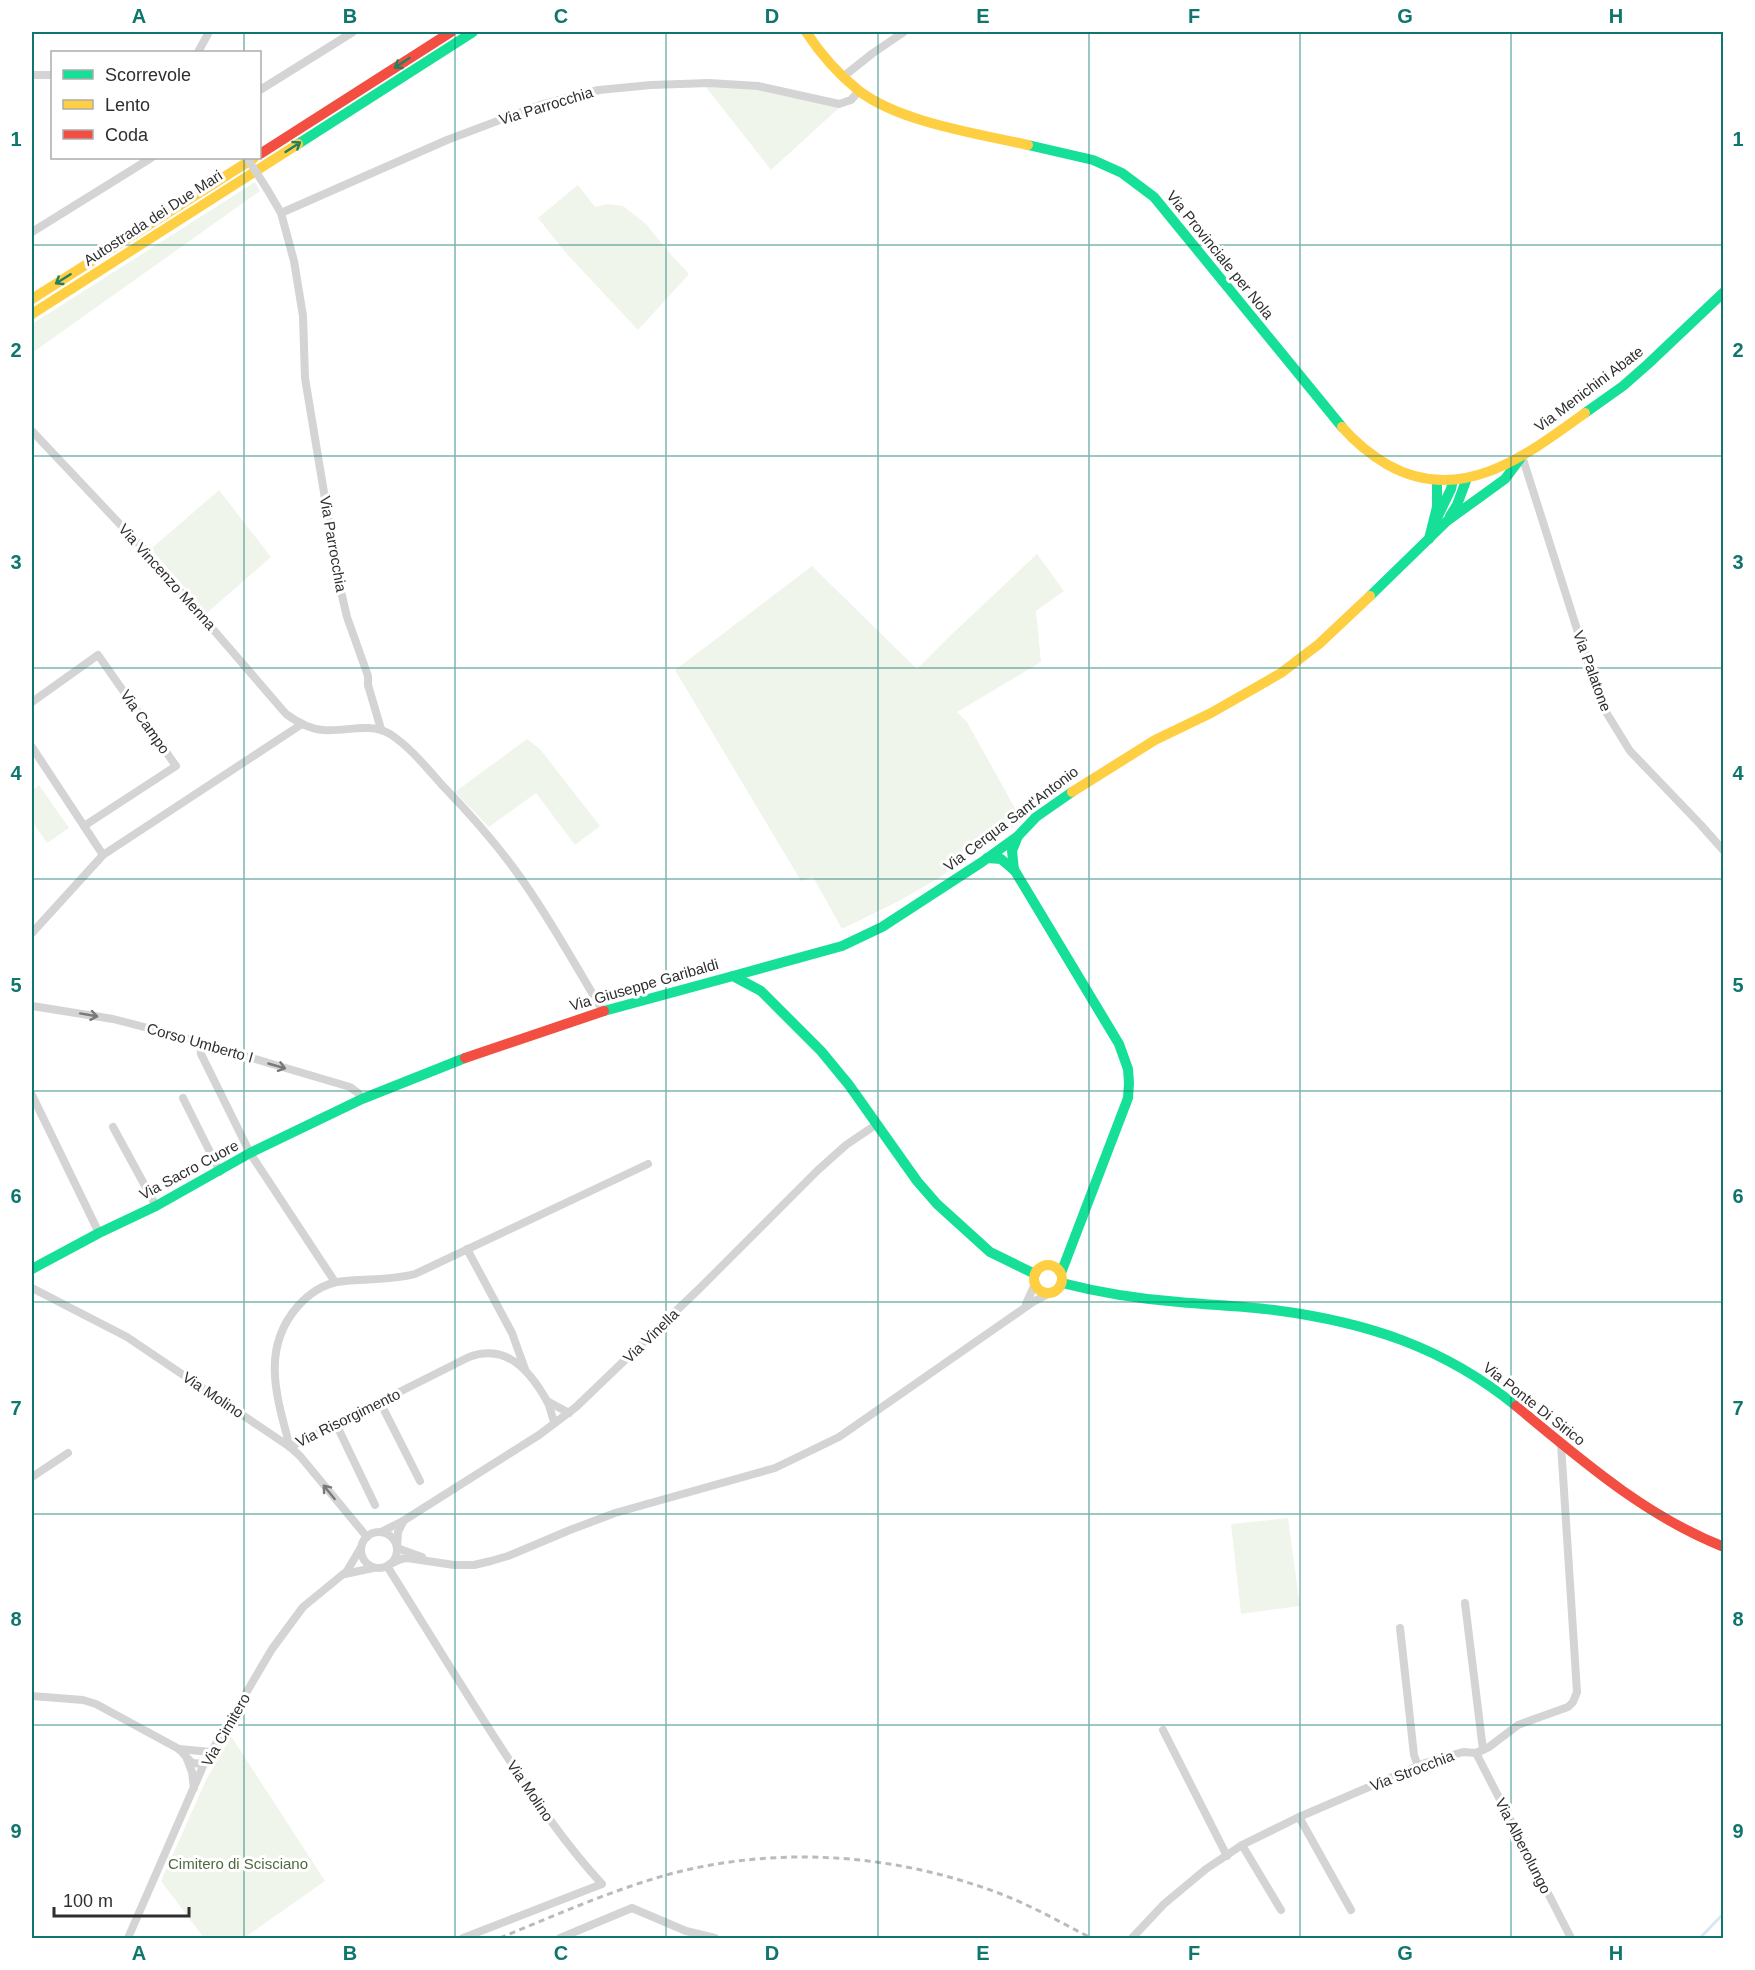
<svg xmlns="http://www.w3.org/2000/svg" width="1755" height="1970" viewBox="0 0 1755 1970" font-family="Helvetica,sans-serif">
<rect width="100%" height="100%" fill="#fff"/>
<g fill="#f0f5ec">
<path d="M705 86 758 88 840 107 771 170Z"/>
<path d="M255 182 260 191 32 353V324Z"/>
<path d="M578 185 595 207 608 204 623 206 646 224 672 256 689 274 638 330 566 253 538 218Z"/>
<path d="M219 490 271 557 207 613 151 549Z"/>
<path d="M1037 554 1064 591 1036 611 1041 662 957 712 967 722 1022 821 937 879 899 901 842 929 813 877 801 881 675 670 812 566 917 669 952 634Z"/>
<path d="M527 739 540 749 600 826 575 845 536 793 489 827 455 792Z"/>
<path d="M39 785 69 828 47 843 32 821V791Z"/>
<path d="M1288 1518 1300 1606 1241 1614 1231 1524Z"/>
<path d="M231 1736 325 1881 244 1938H204L161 1881 206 1780Z"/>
</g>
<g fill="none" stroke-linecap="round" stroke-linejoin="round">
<path stroke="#dae6f1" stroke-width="3" d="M1700 1938 1724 1913"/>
<g stroke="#d4d4d4" stroke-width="8">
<path d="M198 52 209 32"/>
<path d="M32 75H52"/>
<path d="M844 76 873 53 904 32"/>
<path d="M260 90 353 32"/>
<path d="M267 189 281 213 294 261 303 316 305 378 339 583 347 617 368 676V685L381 729"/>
<path d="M281 213 447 140 540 105 599 90 651 85 709 83 758 86 839 104 851 100 859 91"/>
<path d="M32 232 151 158"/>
<path d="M32 431 149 555 286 714C297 722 309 729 323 730 346 732 369 722 390 734 410 747 426 767 442 785 477 821 510 859 537 902 560 937 581 975 603 1011"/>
<path d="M1522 456 1582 645 1606 712 1630 751 1700 824 1724 851"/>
<path d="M32 702 98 655 176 766 84 826"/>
<path d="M32 747 103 855"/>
<path d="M32 933 103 855 302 724"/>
<path d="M32 1006 113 1019 171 1034 350 1087 358 1093 362 1099"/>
<path d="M200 1043 201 1054 250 1153 335 1282"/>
<path d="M32 1095 99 1233"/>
<path d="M183 1098 220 1172"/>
<path d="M113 1127 156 1206"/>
<path d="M467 1249 512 1333 525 1369"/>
<path d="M32 1288 127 1337 290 1447 300 1456 367 1537"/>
<path d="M1026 1304 1035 1284"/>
<path d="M547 1401 569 1413"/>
<path d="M380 1402 420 1481"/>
<path d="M336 1424 375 1505"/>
<path d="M290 1447C277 1398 260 1349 298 1306 308 1295 322 1285 337 1282 363 1278 389 1281 415 1274L648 1164"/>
<path d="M290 1447 469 1357C507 1343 530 1371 547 1401 551 1408 551 1416 555 1423"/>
<path d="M32 1477 68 1453"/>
<path d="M403 1522 398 1532 397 1548 422 1557"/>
<circle cx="379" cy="1550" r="18"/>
<path d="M381 1532 403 1521 539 1435 576 1407 700 1288 818 1170 846 1145 877 1124"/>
<path d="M390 1564 401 1559 407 1558 454 1565H474L491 1561 508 1556 570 1530 615 1513 775 1468 839 1437 1033 1302 1050 1293"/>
<path d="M387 1566C426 1628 464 1691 504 1752 535 1799 564 1843 602 1884L463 1938"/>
<path d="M345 1574 373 1568"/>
<path d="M1465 1603 1483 1750"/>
<path d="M1400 1628 1414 1755 1418 1766"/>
<path d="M32 1696 83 1700 96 1704 179 1749 192 1763 204 1764"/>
<path d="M1163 1730 1227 1856"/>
<path d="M179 1749 211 1752"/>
<path d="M1476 1753 1571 1938"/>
<path d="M187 1759 192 1772 194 1788"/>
<path d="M1299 1817 1351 1910"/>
<path d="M1242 1845 1281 1910"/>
<path d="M128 1938 204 1764 272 1649 303 1607 347 1571 360 1549"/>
<path d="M560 1938 632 1908 686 1931 715 1938"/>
<path d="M1132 1938 1164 1904 1206 1869 1242 1845 1299 1817 1425 1763 1463 1752 1476 1753 1489 1747 1518 1725 1568 1707 1573 1702 1577 1692 1561 1444"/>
</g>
<g stroke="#16e098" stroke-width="10">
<path d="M298 144 473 32"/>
<path d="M1028 145 1093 160 1122 173 1154 197 1342 427"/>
<path d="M1585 413 1623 386 1648 364 1724 292"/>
<path d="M1450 516 1457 505 1467 478"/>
<path d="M1437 518 1451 489 1453 480"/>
<path d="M1429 539 1437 507V480"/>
<path d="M1370 596 1447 521 1505 479 1520 459"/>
<path d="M987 858 1001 859 1015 871 1119 1044 1128 1069 1129 1083 1128 1098 1061 1273"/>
<path d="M1014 870 1012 851 1018 836"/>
<path d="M733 976 842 946 882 927 982 862 1018 836 1036 817 1072 792"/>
<path d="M604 1011 733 976 761 991 821 1051 849 1085 917 1181 937 1204 990 1252 1035 1274"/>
<path d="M32 1269 99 1233 156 1206 250 1153 362 1099 465 1058"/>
<path d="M1062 1283C1101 1293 1139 1299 1179 1302 1210 1305 1242 1306 1274 1310 1366 1322 1444 1347 1516 1406"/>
</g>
<g stroke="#ffcf43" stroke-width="10">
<path d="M806 32C820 53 838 74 858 90 898 122 979 134 1028 145"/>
<path d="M32 299 254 158"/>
<path d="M32 314 298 144"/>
<path d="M1342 427C1355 442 1371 455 1388 465 1461 506 1527 455 1585 413"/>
<path d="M1072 792 1155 740 1211 713 1281 673 1319 644 1370 596"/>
<circle cx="1048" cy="1279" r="14"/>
</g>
<g stroke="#f24e42" stroke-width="10">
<path d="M260 154 451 32"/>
<path d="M465 1058 604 1011"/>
<path d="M1516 1406C1580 1459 1645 1516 1724 1547"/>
</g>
<path stroke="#bbb" stroke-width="3" stroke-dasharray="6 4.5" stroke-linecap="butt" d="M500 1938C556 1915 612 1890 670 1874 780 1845 896 1854 1001 1894 1032 1906 1062 1923 1091 1938"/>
<path stroke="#d4d4d4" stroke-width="8" d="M247 158 267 189"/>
</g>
<defs><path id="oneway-shaft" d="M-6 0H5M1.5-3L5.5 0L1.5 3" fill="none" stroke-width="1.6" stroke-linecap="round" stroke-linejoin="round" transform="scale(1.5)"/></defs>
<g stroke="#247f5e">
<use href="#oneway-shaft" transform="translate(402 63) rotate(147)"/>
<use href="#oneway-shaft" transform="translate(293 147) rotate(-33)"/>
<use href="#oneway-shaft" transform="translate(63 279) rotate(148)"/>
</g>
<g stroke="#797979">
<use href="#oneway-shaft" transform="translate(89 1015) rotate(10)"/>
<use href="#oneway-shaft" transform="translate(277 1066) rotate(16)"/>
<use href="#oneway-shaft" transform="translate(329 1492) rotate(-129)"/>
</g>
<path fill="none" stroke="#0f766e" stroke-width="1.5" stroke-opacity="0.55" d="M244 32V52M455 32V1938M666 32V1938M878 32V1938M1089 32V1938M1300 32V1938M1511 32V1938M244 158V1938M32 245H1724M32 456H1724M32 668H1724M32 879H1724M32 1091H1724M32 1302H1724M32 1514H1724M32 1725H1724"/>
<g text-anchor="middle" stroke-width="6" stroke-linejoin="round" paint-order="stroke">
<g font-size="15" fill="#2f2f2f" stroke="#fff">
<text transform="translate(546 106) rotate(-17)" y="5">Via Parrocchia</text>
<text transform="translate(153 218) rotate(-33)" y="5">Autostrada dei Due Mari</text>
<text transform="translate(1220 255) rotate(51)" y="5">Via Provinciale per Nola</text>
<text transform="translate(1589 389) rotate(-37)" y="5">Via Menichini Abate</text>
<text transform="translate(333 544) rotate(80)" y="5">Via Parrocchia</text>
<text transform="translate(167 577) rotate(48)" y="5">Via Vincenzo Menna</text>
<text transform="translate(1592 671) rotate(70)" y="5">Via Palatone</text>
<text transform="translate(145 722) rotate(55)" y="5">Via Campo</text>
<text transform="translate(1011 819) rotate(-37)" y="5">Via Cerqua Sant'Antonio</text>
<text transform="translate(644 985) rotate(-16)" y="5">Via Giuseppe Garibaldi</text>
<text transform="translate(200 1043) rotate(16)" y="5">Corso Umberto I</text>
<text transform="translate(189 1170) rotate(-28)" y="5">Via Sacro Cuore</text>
<text transform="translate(651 1336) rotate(-44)" y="5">Via Vinella</text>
<text transform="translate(213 1395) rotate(34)" y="5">Via Molino</text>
<text transform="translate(1534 1404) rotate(38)" y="5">Via Ponte Di Sirico</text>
<text transform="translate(348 1418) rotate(-26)" y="5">Via Risorgimento</text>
<text transform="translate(226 1730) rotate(-60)" y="5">Via Cimitero</text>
<text transform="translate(1412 1771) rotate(-21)" y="5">Via Strocchia</text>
<text transform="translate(530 1791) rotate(56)" y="5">Via Molino</text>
<text transform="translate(1523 1846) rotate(63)" y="5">Via Alberolungo</text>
</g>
<g font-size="15" fill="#4f693e" stroke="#fff">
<text x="238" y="1869">Cimitero di Scisciano</text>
</g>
</g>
<rect width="1755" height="1970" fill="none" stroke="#ffffff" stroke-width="66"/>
<rect x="51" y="51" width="210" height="108" fill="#ffffff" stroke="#acacac" stroke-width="1.5"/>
<rect x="63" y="70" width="30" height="9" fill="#16e098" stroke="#acacac" stroke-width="1.5"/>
<text x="105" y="81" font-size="18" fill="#2f2f2f">Scorrevole</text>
<rect x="63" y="100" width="30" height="9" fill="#ffcf43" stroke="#acacac" stroke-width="1.5"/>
<text x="105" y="111" font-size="18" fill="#2f2f2f">Lento</text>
<rect x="63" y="130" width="30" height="9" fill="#f24e42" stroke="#acacac" stroke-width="1.5"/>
<text x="105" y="141" font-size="18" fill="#2f2f2f">Coda</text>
<path d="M54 1907v9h135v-9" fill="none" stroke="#2f2f2f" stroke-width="3"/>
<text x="63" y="1907" font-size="18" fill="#2f2f2f" stroke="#ffffff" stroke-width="4.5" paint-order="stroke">100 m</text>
<rect x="33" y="33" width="1689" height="1904" fill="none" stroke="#0f766e" stroke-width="2"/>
<g font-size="20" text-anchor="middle" font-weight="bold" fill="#0f766e">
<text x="139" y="23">A</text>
<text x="350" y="23">B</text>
<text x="561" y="23">C</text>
<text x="772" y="23">D</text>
<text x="983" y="23">E</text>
<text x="1194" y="23">F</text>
<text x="1405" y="23">G</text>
<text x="1616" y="23">H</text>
<text x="16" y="146">1</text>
<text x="1738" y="146">1</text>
<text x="16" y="357">2</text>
<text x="1738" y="357">2</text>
<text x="16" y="569">3</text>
<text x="1738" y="569">3</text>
<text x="16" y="780">4</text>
<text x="1738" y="780">4</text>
<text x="16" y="992">5</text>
<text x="1738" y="992">5</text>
<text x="16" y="1203">6</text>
<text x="1738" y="1203">6</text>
<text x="16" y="1415">7</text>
<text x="1738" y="1415">7</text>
<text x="16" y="1626">8</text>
<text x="1738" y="1626">8</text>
<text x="16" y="1838">9</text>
<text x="1738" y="1838">9</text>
<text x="139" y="1960">A</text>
<text x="350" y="1960">B</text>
<text x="561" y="1960">C</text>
<text x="772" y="1960">D</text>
<text x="983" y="1960">E</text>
<text x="1194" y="1960">F</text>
<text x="1405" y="1960">G</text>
<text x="1616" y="1960">H</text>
</g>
</svg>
